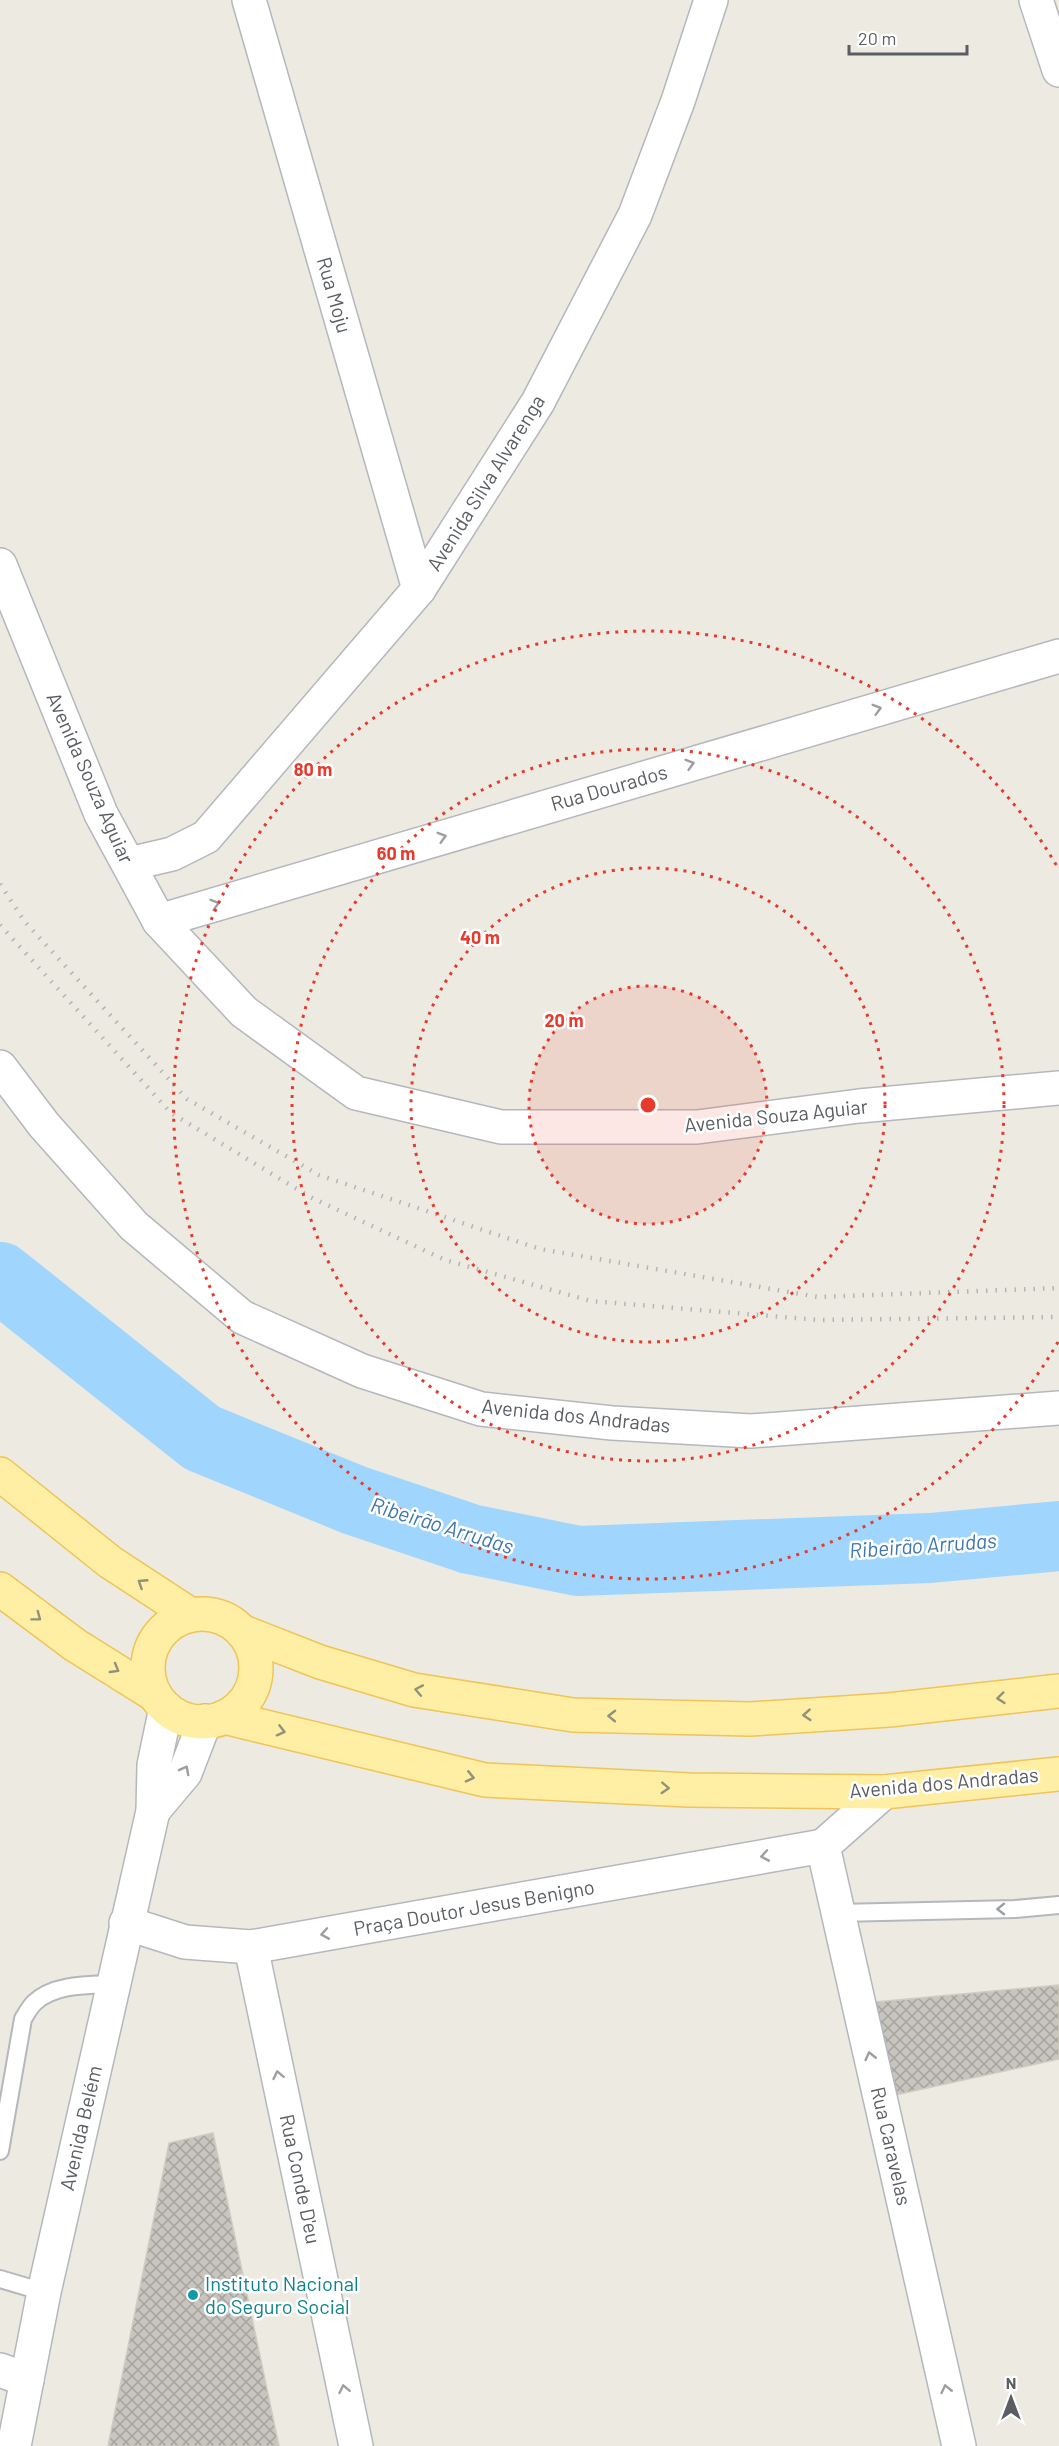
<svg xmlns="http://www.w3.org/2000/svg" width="1059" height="2446" viewBox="0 0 1059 2446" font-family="Barlow,sans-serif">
<defs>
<pattern id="building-cross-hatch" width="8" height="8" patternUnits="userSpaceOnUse" patternTransform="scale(1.5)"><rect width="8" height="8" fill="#c8c5bf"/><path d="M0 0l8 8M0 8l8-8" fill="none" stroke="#a5a39f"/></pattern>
</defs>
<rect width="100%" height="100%" fill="#edeae1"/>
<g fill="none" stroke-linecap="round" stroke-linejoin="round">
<path stroke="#a0d6fe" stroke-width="70" d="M0 1277 202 1438 354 1500 470 1539 578 1561 930 1548 1059 1536"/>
</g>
<g fill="url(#building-cross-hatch)" stroke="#d1ccc0" stroke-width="1.5">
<path d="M1059 1985V2059L895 2095 876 2002Z"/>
<path d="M213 2133 279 2446H108L169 2143Z"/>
</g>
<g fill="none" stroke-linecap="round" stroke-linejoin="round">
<g stroke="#b4b8bc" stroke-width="20">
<g id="service">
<path d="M838 1913 1015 1909 1059 1905"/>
<path d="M0 2151 23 2019C26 2014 30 2007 34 2003 53 1984 88 1985 113 1984"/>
<path d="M0 2279 44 2292"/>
</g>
</g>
<g stroke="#b4b8bc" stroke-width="36">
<g id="minor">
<path d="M249 0 419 589"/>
<path d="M1036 0 1059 70"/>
<path d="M0 565 101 814 159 921 244 1012 356 1093 501 1127H697L859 1106 1059 1088"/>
<path d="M129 864 172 854 206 837 419 589 538 402 635 215 678 101 711 0"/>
<path d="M159 921 1059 656"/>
<path d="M0 1067 44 1125 134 1226 242 1317 362 1371 481 1409 612 1423 751 1431 1059 1408"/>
<path d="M823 1846 959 2446"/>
<path d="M823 1846 884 1792"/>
<path d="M126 1923 185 1942 251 1947 823 1846"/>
<path d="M251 1947 356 2446"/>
<path d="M0 2370 27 2380"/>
</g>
</g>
<g stroke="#b4b8bc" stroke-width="36">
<g id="tertiary">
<path d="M153 1811 185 1773 205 1721"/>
<path d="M14 2446 44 2292 153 1811 154 1765 166 1708"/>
</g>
</g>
<g stroke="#f0c457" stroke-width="36">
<g id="primary">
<path d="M0 1474 110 1562 191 1615"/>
<path d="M0 1589 75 1645 155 1695"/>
<circle cx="202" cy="1668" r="54"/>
<path d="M243 1632 320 1662 414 1690 573 1715 750 1719 889 1710 1059 1691"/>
<path d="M224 1717 485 1780 689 1790 884 1792 1059 1774"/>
</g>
</g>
<use href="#service" stroke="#fff" stroke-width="16"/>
<use href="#minor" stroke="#fff" stroke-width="33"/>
<use href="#tertiary" stroke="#fff" stroke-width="33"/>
<use href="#primary" stroke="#feefa5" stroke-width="33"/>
<g stroke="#b3b4b4" stroke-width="4.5" stroke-dasharray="1.5 8" stroke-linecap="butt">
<path d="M0 884 25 922 187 1099 319 1175 540 1249 818 1297 1059 1288"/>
<path d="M0 925 171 1113 310 1197 445 1260 591 1301 819 1320 1059 1317"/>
</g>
</g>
<defs><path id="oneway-chevron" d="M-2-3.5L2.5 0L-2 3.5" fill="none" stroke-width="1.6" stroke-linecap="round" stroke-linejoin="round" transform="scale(1.5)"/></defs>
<g stroke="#9c9ea1">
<use href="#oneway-chevron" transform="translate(877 709) rotate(-16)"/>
<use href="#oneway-chevron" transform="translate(690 764) rotate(-16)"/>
<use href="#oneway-chevron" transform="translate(442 837) rotate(-16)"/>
<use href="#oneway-chevron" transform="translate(215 904) rotate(-17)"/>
<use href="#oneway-chevron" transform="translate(185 1770) rotate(-62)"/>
<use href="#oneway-chevron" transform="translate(765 1856) rotate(170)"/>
<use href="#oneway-chevron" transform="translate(1001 1909) rotate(179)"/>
<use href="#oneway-chevron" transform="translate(325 1934) rotate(170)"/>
<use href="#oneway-chevron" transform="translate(870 2056) rotate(-103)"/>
<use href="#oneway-chevron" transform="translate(278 2075) rotate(-102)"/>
<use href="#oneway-chevron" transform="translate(344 2389) rotate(-102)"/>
<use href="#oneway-chevron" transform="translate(946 2389) rotate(-103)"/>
</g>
<g stroke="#939179">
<use href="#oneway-chevron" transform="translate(142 1583) rotate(-147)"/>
<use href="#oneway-chevron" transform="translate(37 1617) rotate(37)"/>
<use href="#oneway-chevron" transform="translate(115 1669) rotate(30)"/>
<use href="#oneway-chevron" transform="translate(419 1690) rotate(-169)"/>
<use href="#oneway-chevron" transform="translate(1001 1698) rotate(174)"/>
<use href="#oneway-chevron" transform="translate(807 1715) rotate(176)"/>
<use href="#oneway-chevron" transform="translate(612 1716) rotate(-179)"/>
<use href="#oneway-chevron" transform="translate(281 1731) rotate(14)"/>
<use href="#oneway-chevron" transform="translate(470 1777) rotate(13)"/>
<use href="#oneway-chevron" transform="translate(665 1788) rotate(3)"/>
</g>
<circle cx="648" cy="1105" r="119" fill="#e8392d" fill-opacity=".12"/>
<g fill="none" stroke="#e8392d" stroke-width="3" stroke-dasharray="3 6">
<circle cx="648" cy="1105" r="119"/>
<circle cx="648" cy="1105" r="237"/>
<circle cx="648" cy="1105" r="356"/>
<path d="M1058 1342A474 474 0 1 1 1058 868"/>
</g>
<circle fill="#0f9aa8" stroke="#fff" stroke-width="2" cx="193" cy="2295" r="6"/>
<g text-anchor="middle" stroke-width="5" stroke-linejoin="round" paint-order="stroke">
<g font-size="20" fill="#5a5e62" stroke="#fff">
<text transform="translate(334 295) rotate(74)" y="7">Rua Moju</text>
<text transform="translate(486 483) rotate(-58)" y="7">Avenida Silva Alvarenga</text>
<text transform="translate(90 778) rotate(66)" y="7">Avenida Souza Aguiar</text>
<text transform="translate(609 788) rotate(-16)" y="7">Rua Dourados</text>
<text transform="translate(776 1116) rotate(-6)" y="7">Avenida Souza Aguiar</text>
<text transform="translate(576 1416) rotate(6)" y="7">Avenida dos Andradas</text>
<text transform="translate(944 1783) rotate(-5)" y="7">Avenida dos Andradas</text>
<text transform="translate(474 1908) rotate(-10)" y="7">Praça Doutor Jesus Benigno</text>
<text transform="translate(81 2128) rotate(-77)" y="7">Avenida Belém</text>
<text transform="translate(891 2146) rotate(77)" y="7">Rua Caravelas</text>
<text transform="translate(300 2179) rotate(78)" y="7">Rua Conde D'eu</text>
</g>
<g font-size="20" fill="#0d838f" stroke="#fff" text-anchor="start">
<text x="205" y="2291">Instituto Nacional<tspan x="205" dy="23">do Seguro Social</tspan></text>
</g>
<g font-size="21" font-style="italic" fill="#3e77b0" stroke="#fff">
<text transform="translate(442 1526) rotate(17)" y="7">Ribeirão Arrudas</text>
<text transform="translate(923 1546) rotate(-4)" y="7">Ribeirão Arrudas</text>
</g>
</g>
<circle cx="648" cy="1105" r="9" fill="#e8392d" stroke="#fff" stroke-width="3"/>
<g font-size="18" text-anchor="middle" font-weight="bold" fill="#e8392d" stroke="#fff" stroke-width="5" stroke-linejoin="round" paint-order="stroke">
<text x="313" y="776">80 m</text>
<text x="396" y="860">60 m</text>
<text x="480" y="944">40 m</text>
<text x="564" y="1027">20 m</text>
</g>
<g transform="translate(1011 2398)" stroke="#ffffff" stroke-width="4.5" paint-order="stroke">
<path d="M0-4.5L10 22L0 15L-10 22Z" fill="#5a5e62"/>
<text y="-9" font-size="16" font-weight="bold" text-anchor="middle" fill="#5a5e62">N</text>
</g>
<path d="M849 45v9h118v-9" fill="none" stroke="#5a5e62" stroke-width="3"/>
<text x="858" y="45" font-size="18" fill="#5a5e62" stroke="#ffffff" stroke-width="4.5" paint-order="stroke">20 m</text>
</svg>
